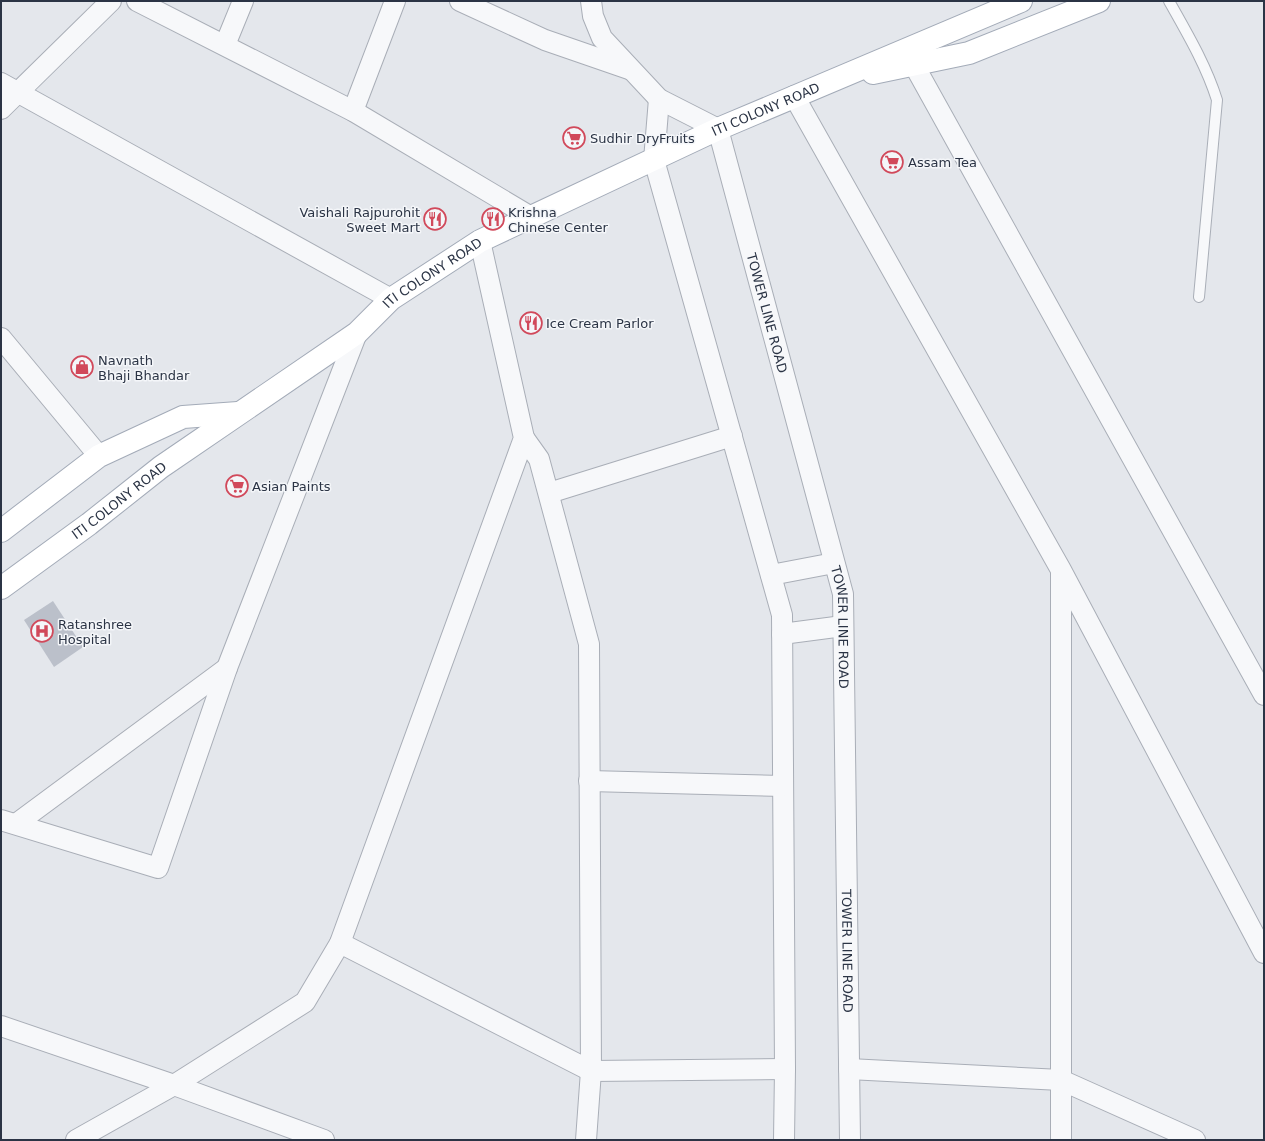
<svg xmlns="http://www.w3.org/2000/svg" width="1265" height="1141" viewBox="0 0 1265 1141" font-family="'DejaVu Sans',sans-serif">
<rect width="100%" height="100%" fill="#e4e7ec"/>
<path fill="#bbc0ca" d="M53 601 83 647 54 667 24 620Z"/>
<g fill="none" stroke-linecap="round" stroke-linejoin="round">
<g stroke="#a9aeb7" stroke-width="12">
<path id="lane" d="M1169 1C1187 33 1206 65 1217 100L1199 297"/>
</g>
<g stroke="#a9aeb7" stroke-width="22">
<g id="street">
<path d="M137 1 353 111 531 217"/>
<path d="M460 1 545 40 629 69"/>
<path id="s1" d="M591 1 593 16 602 38 659 99 718 129 843 594 850 1140"/>
<path d="M225 45 243 1"/>
<path d="M914 65 1264 695"/>
<path d="M1 83 391 299"/>
<path d="M794 96 1061 570 1264 953"/>
<path d="M659 99 654 160 782 615 785 1069 784 1140"/>
<path d="M1 109 111 1"/>
<path d="M353 111 395 1"/>
<path d="M1 338 99 456"/>
<path d="M524 438 539 459 589 644 591 1071 586 1140"/>
<path d="M549 493 732 436"/>
<path d="M1061 572V1140"/>
<path d="M771 575 834 563"/>
<path d="M782 634 843 626"/>
<path d="M589 781 783 786"/>
<path d="M1 820 158 868 227 668 357 333"/>
<path d="M16 824 227 668"/>
<path d="M340 943 591 1071 785 1069"/>
<path d="M1 1026 174 1085 324 1140"/>
<path d="M849 1069 1061 1080 1195 1140"/>
<path d="M76 1140 174 1085 305 1002 340 943 524 438 480 241"/>
</g>
</g>
<g stroke="#a3abb8" stroke-width="24">
<g id="primary">
<path d="M873 73 969 53 1099 1"/>
<path d="M1 531 99 456 183 417 238 413"/>
<path id="s2" d="M1 588 89 524 161 467 357 333 391 299 480 241 718 129 1021 1"/>
</g>
</g>
<use href="#lane" stroke="#f7f8fa" stroke-width="10"/>
<use href="#street" stroke="#f7f8fa" stroke-width="20"/>
<use href="#primary" stroke="#fff" stroke-width="22"/>
</g>
<defs>
<g id="supermarket-ring" transform="scale(1.15)"><circle r="9.5" fill="#f4f6f9" stroke="#d1495b" stroke-width="1.5"/><path d="M-6-5.5h2.5l.6 2H6L4.5 2H-2.5L-4.4-4H-6ZM-1.5 3.2a1.3 1.3 0 1 0 .1 0ZM3 3.2a1.3 1.3 0 1 0 .1 0Z" fill="#d1495b"/></g>
<g id="restaurant-ring" transform="scale(1.15)"><circle r="9.5" fill="#f4f6f9" stroke="#d1495b" stroke-width="1.5"/><path d="M-5-6h1v4h1v-4h1v4h1v-4h1v5L-1.5 .5V6h-2V.5L-5-1ZM5-6V6H3V1.5H1.5Q1.5-4 5-6Z" fill="#d1495b"/></g>
<g id="shop-ring" transform="scale(1.15)"><circle r="9.5" fill="#f4f6f9" stroke="#d1495b" stroke-width="1.5"/><path d="M-5-2.5h2.3a2.7 3.5 0 0 1 5.4 0H5L5.5 6h-11ZM-1.5-2.5h3a1.5 2.3 0 0 0-3 0Z" fill="#d1495b"/></g>
<g id="hospital-ring" transform="scale(1.15)"><circle r="9.5" fill="#f4f6f9" stroke="#d1495b" stroke-width="1.5"/><path d="M-5-5h3v3.5h4V-5h3V5h-3V1.5h-4V5h-3Z" fill="#d1495b"/></g>
</defs>
<g fill-rule="evenodd">
<use href="#supermarket-ring" x="574" y="138"/>
<use href="#supermarket-ring" x="892" y="162"/>
<use href="#restaurant-ring" x="435" y="219"/>
<use href="#restaurant-ring" x="493" y="219"/>
<use href="#restaurant-ring" x="531" y="323"/>
<use href="#shop-ring" x="82" y="367"/>
<use href="#supermarket-ring" x="237" y="486"/>
<use href="#hospital-ring" x="42" y="631"/>
</g>
<g text-anchor="middle" stroke-width="3" stroke-linejoin="round" paint-order="stroke">
<g font-size="13" fill="#2b3445" stroke="#f4f6f9">
<text dy="5" stroke="none"><textPath href="#s2" startOffset="907">ITI COLONY ROAD</textPath></text>
<text dy="5" stroke="none"><textPath href="#s2" startOffset="535">ITI COLONY ROAD</textPath></text>
<text dy="5" stroke="none"><textPath href="#s1" startOffset="379">TOWER LINE ROAD</textPath></text>
<text dy="5" stroke="none"><textPath href="#s2" startOffset="147">ITI COLONY ROAD</textPath></text>
<text dy="5" stroke="none"><textPath href="#s1" startOffset="703">TOWER LINE ROAD</textPath></text>
<text dy="5" stroke="none"><textPath href="#s1" startOffset="1027">TOWER LINE ROAD</textPath></text>
</g>
<g font-size="13" fill="#2b3445" stroke="#f4f6f9" text-anchor="start">
<text x="590" y="143">Sudhir DryFruits</text>
<text x="908" y="167">Assam Tea</text>
<text x="420" y="217" text-anchor="end">Vaishali Rajpurohit<tspan x="420" dy="15">Sweet Mart</tspan></text>
<text x="508" y="217">Krishna<tspan x="508" dy="15">Chinese Center</tspan></text>
<text x="546" y="328">Ice Cream Parlor</text>
<text x="98" y="365">Navnath<tspan x="98" dy="15">Bhaji Bhandar</tspan></text>
<text x="252" y="491">Asian Paints</text>
<text x="58" y="629">Ratanshree<tspan x="58" dy="15">Hospital</tspan></text>
</g>
</g>
<rect width="1265" height="1141" fill="none" stroke="#2b3445" stroke-width="4"/>
</svg>
